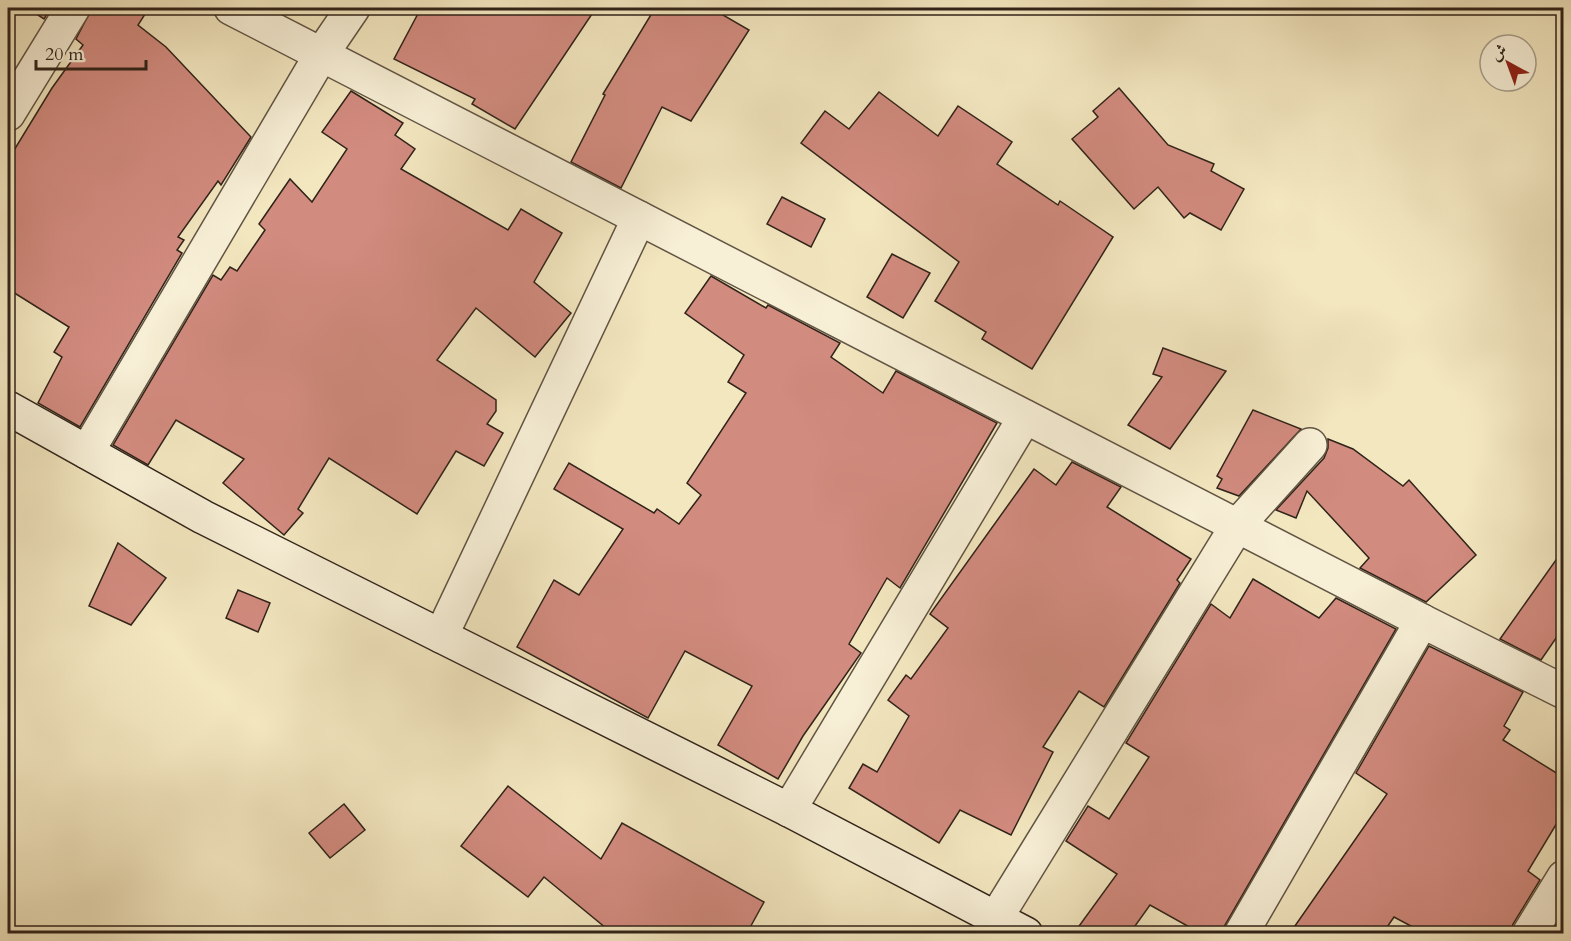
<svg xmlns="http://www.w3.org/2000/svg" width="1571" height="941" viewBox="0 0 1571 941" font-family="Cardo,Amiri,serif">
<rect width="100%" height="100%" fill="#f3e7c0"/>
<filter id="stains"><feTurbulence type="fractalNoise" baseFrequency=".00333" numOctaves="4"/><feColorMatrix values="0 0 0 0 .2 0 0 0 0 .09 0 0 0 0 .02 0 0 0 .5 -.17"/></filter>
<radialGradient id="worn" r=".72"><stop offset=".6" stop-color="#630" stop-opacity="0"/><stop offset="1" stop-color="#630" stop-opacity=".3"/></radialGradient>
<g fill="#d28b7f" stroke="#302319" stroke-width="1.5">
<path d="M27 8H51L44 19Z"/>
<path d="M92 8H149L138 25 166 47 251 137 221 185 218 181 178 237 184 240 177 250 182 253 80 427 38 403 62 357 54 352 69 327 8 289V160L52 88 83 45 76 39Z"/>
<path d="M421 8H596L515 129 472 104 475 99 394 59Z"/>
<path d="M655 8H711L749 30 691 121 662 107 621 188 571 162 605 95 603 94Z"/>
<path d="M1119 88 1168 145 1214 164 1211 171 1244 189 1221 230 1190 213 1184 218 1158 187 1134 209 1072 139 1098 117 1093 111Z"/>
<path d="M351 91 403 123 395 135 415 149 401 169 508 230 521 209 562 233 534 282 571 313 535 357 476 308 437 360 496 400V411L487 424 503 433 484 466 456 451 417 514 329 458 298 509 303 513 284 535 223 483 244 459 176 420 148 465 113 445 213 275 221 280 230 267 237 271 265 230 259 224 290 179 312 202 347 149 322 132Z"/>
<path d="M879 92 938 136 958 106 1012 142 997 164 1058 205 1060 201 1113 237 1032 369 982 339 986 332 935 301 959 262 801 143 825 111 849 129Z"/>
<path d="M782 197 825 219 811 247 767 224Z"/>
<path d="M892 254 930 273 903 318 867 297Z"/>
<path d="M711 276 766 308 768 305 840 343 831 357 883 393 896 371 997 423 900 588 887 578 849 644 861 653 803 736 778 779 718 745 752 686 685 651 648 718 517 647 554 580 579 595 623 529 554 489 569 463 654 513 657 509 679 524 701 495 687 483 746 393 728 382 744 355 685 313Z"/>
<path d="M1163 348 1226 371 1170 449 1128 425 1162 377 1153 374Z"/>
<path d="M1253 410 1301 429 1239 496 1217 488 1222 479 1217 476Z"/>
<path d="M1328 439 1353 449 1403 486 1409 480 1476 555 1426 602 1360 568 1369 558 1307 491 1296 518 1276 510 1324 458 1328 448Z"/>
<path d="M1072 462 1121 487 1107 507 1191 559 1177 580 1180 583 1104 707 1079 691 1043 747 1053 752 1011 835 960 810 939 843 849 788 863 764 877 772 909 716 888 700 906 675 911 679 948 628 930 614 1034 469 1056 485Z"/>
<path d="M118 543 166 578 131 625 89 606Z"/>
<path d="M1563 550V628L1541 660 1500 639Z"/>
<path d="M1253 579 1319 618 1336 598 1396 629 1225 925 1222 933H1200L1150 905 1130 933H1074L1117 874 1066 841 1088 806 1109 819 1149 757 1126 743 1211 604 1230 618Z"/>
<path d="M238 590 270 603 258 632 226 618Z"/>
<path d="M1429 646 1523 692 1504 726 1510 730 1503 740 1563 777V813L1528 871 1540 880 1513 924 1510 933H1424L1394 917 1383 933H1290L1387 794 1356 773Z"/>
<path d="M508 786 601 859 622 823 764 902 747 933H612L544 877 528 897 461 846Z"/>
<path d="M344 804 365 830 330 858 309 833Z"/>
</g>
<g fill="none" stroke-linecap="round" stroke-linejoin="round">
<g stroke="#615443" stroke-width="36">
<g id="minor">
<path d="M231 8 1422 621 1241 934"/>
<path d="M8 114 73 8"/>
<path d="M87 452 321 55 353 8"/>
<path d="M1422 621 1564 692"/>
<path d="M441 636 639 218"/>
<path d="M789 810 1025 417"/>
<path d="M996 918 1237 526 1310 445"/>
<path d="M1529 934 1564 877"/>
</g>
</g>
<g stroke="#302319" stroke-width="36">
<path id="secondary" d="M8 408 203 517 789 810 1026 934"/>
</g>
<use href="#minor" stroke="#f7efd6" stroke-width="33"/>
<use href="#secondary" stroke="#f7efd6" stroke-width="33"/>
</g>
<rect width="1571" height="941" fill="none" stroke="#f3e7c0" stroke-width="30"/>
<rect x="9" y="9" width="1553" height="923" fill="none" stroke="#302319" stroke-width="3"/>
<rect x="15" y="15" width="1541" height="911" fill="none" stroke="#302319" stroke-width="1.5"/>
<g transform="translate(1508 63) rotate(319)"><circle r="28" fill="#f7efd6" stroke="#a79d8a" stroke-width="1.5"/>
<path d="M0-4.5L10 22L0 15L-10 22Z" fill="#8f2418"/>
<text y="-9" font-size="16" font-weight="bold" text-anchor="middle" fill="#302319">ش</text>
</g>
<path d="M36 60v9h110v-9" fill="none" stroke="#302319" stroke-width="3"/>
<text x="45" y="60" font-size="18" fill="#302319" stroke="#f7efd6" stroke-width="4.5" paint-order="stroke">20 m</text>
<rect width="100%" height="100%" filter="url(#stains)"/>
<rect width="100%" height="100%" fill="url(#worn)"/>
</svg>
